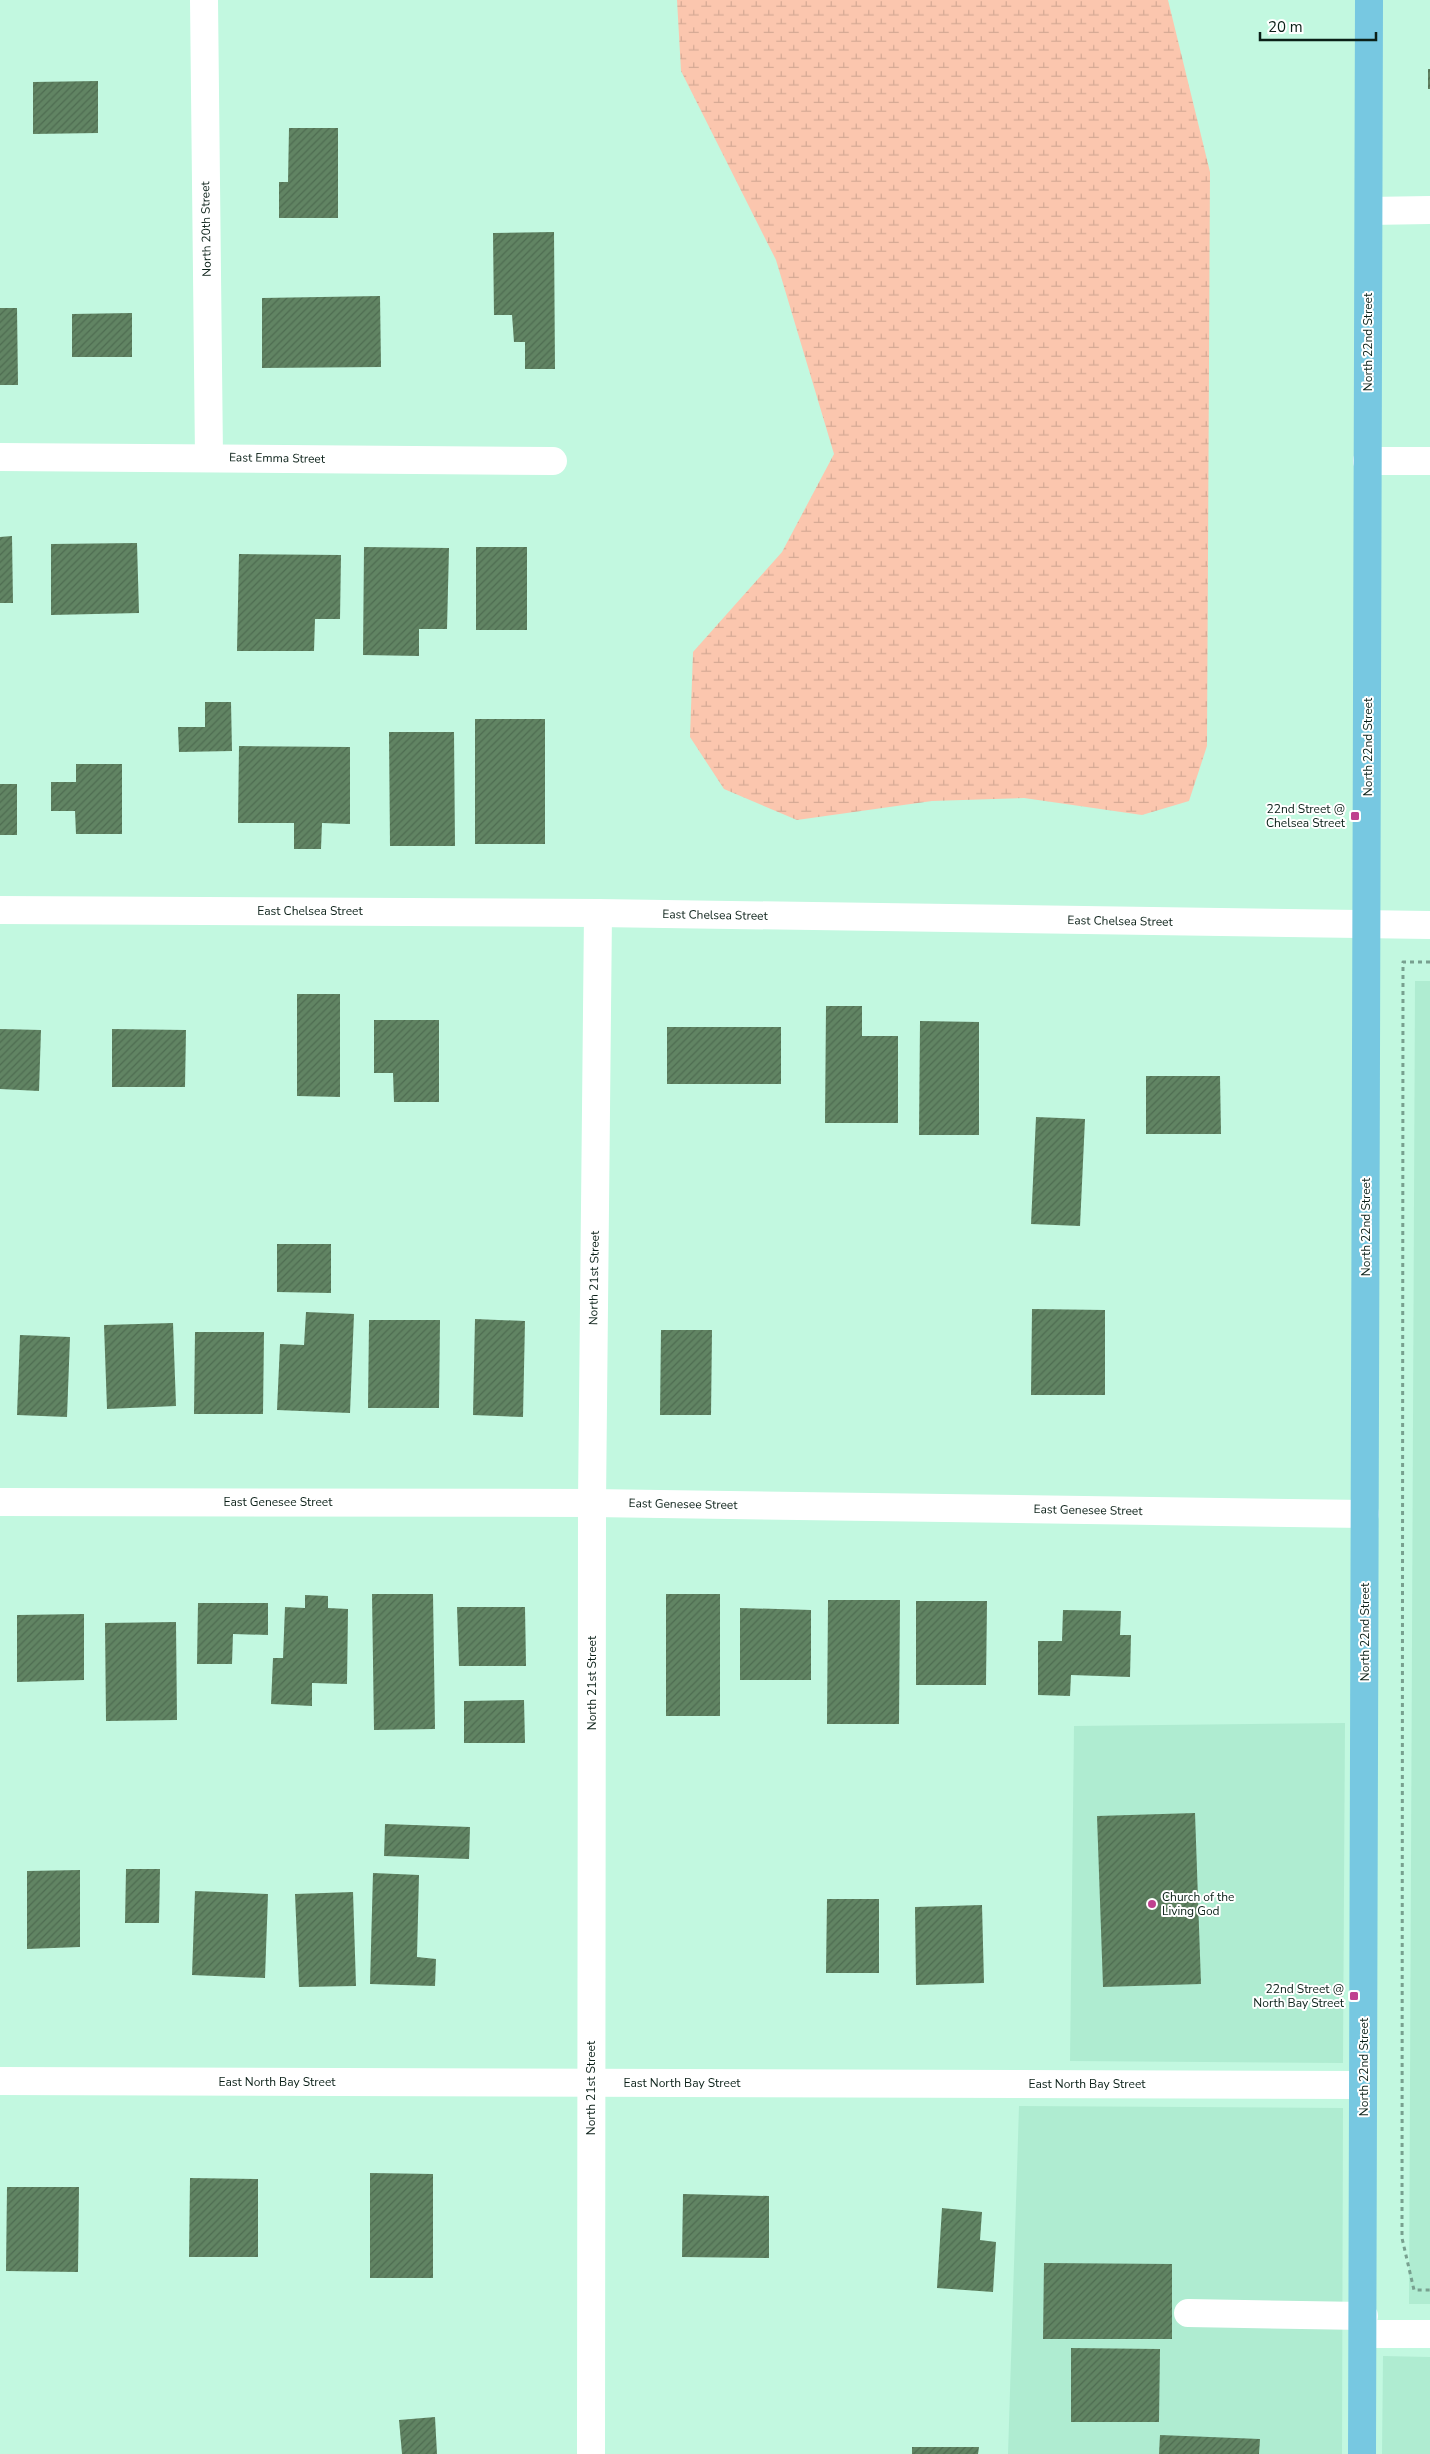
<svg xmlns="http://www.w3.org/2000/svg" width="1430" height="2454" viewBox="0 0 1430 2454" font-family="'Nunito Sans',sans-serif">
<defs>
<pattern id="wetland-marsh" width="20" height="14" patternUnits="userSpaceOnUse" patternTransform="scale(1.25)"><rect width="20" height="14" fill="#fbc6ae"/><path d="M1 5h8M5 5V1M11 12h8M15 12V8" fill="none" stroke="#d6aa95"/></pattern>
<pattern id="building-hatch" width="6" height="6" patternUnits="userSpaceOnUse" patternTransform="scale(1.25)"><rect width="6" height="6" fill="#618463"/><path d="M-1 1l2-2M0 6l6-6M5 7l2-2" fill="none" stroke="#4e6c51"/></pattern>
</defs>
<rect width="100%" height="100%" fill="#c2f8e0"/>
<g fill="#afecd1">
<path d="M1415 981H1430V2304H1409Z"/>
<path d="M1345 1723 1343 2063 1070 2061 1074 1726Z"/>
<path d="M1019 2106 1343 2108 1342 2454H1008Z"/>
<path d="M1383 2356 1430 2357V2454H1382Z"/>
</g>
<path fill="url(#wetland-marsh)" d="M677 0H1168L1210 172 1207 746 1189 801 1142 815 1024 798 932 801 797 820 724 789 690 737 693 652 782 552 834 454 776 260 681 71Z"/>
<g fill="url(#building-hatch)">
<rect x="1428" y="69" width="2" height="20"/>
<path d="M98 81V133L33 134V82Z"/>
<path d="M289 128H338V218H279V182H288Z"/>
<path d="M554 232 555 369H525V342H514L512 315H494L493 233Z"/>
<path d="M380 296 381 367 262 368V298Z"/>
<path d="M0 308H17L18 385H0Z"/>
<path d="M132 313V357H72V314Z"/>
<path d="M12 536 13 603H0V537Z"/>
<path d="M137 543 139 613 51 615V544Z"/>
<path d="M364 547 449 548 447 629H419V656L363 655Z"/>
<rect x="476" y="547" width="51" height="83"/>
<path d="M239 554 341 555 340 619H315L314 651H237Z"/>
<path d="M205 702H231L232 751 179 752 178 727H205Z"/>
<rect x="475" y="719" width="70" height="125"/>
<path d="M389 732H454L455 846H390Z"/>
<path d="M239 746 350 747V824L322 823 321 849H294V823H238Z"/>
<path d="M76 764H122V834H76L75 811H51V782H76Z"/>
<rect x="0" y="784" width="17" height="51"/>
<path d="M297 994H340V1097L297 1096Z"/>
<path d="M826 1006H862V1036H898V1123H825Z"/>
<path d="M374 1020H439V1102H394L393 1073H374Z"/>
<path d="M920 1021 979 1022V1135H919Z"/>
<rect x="667" y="1027" width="114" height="57"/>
<path d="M0 1029 41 1030 39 1091 0 1089Z"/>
<path d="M112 1029 186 1030 185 1087H112Z"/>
<path d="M1146 1076H1220L1221 1134H1146Z"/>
<path d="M1036 1117 1085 1119 1080 1226 1031 1224Z"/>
<path d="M277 1244H331V1293L277 1292Z"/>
<path d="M1032 1309 1105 1310V1395H1031Z"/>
<path d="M306 1312 354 1314 350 1413 277 1410 280 1344 304 1345Z"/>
<path d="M475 1319 525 1321 523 1417 473 1415Z"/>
<path d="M369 1320H440L439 1408H368Z"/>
<path d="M173 1323 176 1406 107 1409 104 1325Z"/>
<path d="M661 1330H712L711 1415H660Z"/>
<path d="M195 1332H264L263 1414H194Z"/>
<path d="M20 1335 70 1337 67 1417 17 1415Z"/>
<path d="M372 1594H433L435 1729 374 1730Z"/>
<rect x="666" y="1594" width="54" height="122"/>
<path d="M305 1595 328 1596V1608L348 1609 347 1684 312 1683V1706L271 1704 273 1658H283L285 1607 305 1608Z"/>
<path d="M828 1600H900L899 1724H827Z"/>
<path d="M916 1601H987L986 1685H916Z"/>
<path d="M198 1603H268V1635L233 1634 232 1664H197Z"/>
<path d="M457 1607H525L526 1666H459Z"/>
<path d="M740 1608 811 1610V1680H740Z"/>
<path d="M1063 1610 1121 1611 1120 1635H1131L1130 1677 1071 1675 1070 1696 1038 1695V1641H1062Z"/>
<path d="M84 1614V1680L17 1682V1615Z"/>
<path d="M176 1622 177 1720 106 1721 105 1623Z"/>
<path d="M524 1700 525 1743H464V1701Z"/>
<path d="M1195 1813 1201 1984 1103 1987 1097 1816Z"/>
<path d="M385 1824 470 1827 469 1859 384 1856Z"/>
<path d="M126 1869H160L159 1923H125Z"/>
<path d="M80 1870V1947L27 1949V1871Z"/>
<path d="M373 1873 419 1875 417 1957 436 1959 435 1986 370 1984Z"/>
<path d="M195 1891 268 1894 265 1978 192 1975Z"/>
<path d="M353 1892 356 1986 299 1987 295 1894Z"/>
<path d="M827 1899H879V1973H826Z"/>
<path d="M982 1905 984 1983 916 1985 915 1907Z"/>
<path d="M370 2173 433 2174V2278H370Z"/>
<path d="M190 2178 258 2179V2257H189Z"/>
<path d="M7 2187H79L78 2272 6 2271Z"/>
<path d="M683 2194 769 2196V2258L682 2257Z"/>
<path d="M942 2208 982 2212 980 2240 996 2242 993 2292 937 2288Z"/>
<path d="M1044 2263 1172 2264V2339H1043Z"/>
<path d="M1071 2348 1160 2349 1159 2422H1071Z"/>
<path d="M435 2417 437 2454H402L399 2420Z"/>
<path d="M1160 2435 1260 2439 1259 2454H1159Z"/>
<path d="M912 2447H979L978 2454H912Z"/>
</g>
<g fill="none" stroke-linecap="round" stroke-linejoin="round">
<path stroke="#78a08f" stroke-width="3" stroke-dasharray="4 4" stroke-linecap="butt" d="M1430 962H1403L1402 2238 1414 2290H1430"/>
<g stroke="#fff" stroke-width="28">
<path d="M204 0 209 457"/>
<path d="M1369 211 1430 210"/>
<path d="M0 457 553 461"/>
<path d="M1367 461H1430"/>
<path d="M0 910 598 913 1430 925"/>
<path d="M0 1502 592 1503 1365 1514"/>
<path d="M0 2081 1363 2085"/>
<path d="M1188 2313 1364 2316"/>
<path d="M1364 2334H1430"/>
<path d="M591 2454 592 1503 598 913"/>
</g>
<path stroke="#77c8e1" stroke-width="28" d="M1362 2454 1369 0"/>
</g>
<g fill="#bf418f" stroke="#fff" stroke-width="2">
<rect x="1350" y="811" width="10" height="10" rx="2.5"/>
<circle cx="1152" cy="1904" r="5"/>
<rect x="1349" y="1991" width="10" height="10" rx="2.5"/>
</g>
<g text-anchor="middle" stroke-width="4" stroke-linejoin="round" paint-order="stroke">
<g font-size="12" fill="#0b2018" stroke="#fff">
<text transform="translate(206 229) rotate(-91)" y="4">North 20th Street</text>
<text transform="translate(1368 342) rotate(-90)" y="4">North 22nd Street</text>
<text transform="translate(277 458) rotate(1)" y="4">East Emma Street</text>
<text transform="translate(1368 747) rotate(-90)" y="4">North 22nd Street</text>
<text x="310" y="915">East Chelsea Street</text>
<text transform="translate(715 915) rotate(1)" y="4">East Chelsea Street</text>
<text transform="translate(1120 921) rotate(1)" y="4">East Chelsea Street</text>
<text transform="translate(1366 1227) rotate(-90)" y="4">North 22nd Street</text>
<text transform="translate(594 1278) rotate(-89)" y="4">North 21st Street</text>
<text x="278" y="1506">East Genesee Street</text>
<text transform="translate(683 1504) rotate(1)" y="4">East Genesee Street</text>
<text transform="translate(1088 1510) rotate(1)" y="4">East Genesee Street</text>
<text transform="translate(1365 1632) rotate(-90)" y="4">North 22nd Street</text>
<text transform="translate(592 1683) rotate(-90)" y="4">North 21st Street</text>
<text transform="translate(1364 2067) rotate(-90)" y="4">North 22nd Street</text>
<text x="277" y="2086">East North Bay Street</text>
<text x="682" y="2087">East North Bay Street</text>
<text x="1087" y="2088">East North Bay Street</text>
<text transform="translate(591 2088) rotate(-90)" y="4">North 21st Street</text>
</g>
<g font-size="12" fill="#0b2018" stroke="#fff" text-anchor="end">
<text x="1345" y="813">22nd Street @<tspan x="1345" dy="14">Chelsea Street</tspan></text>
<text x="1162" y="1901" text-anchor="start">Church of the<tspan x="1162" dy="14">Living God</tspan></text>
<text x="1344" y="1993">22nd Street @<tspan x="1344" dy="14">North Bay Street</tspan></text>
</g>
</g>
<path d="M1260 32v8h116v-8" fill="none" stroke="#0b2018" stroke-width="2.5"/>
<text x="1268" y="32" font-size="15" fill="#0b2018" stroke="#ffffff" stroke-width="4" paint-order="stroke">20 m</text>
</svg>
